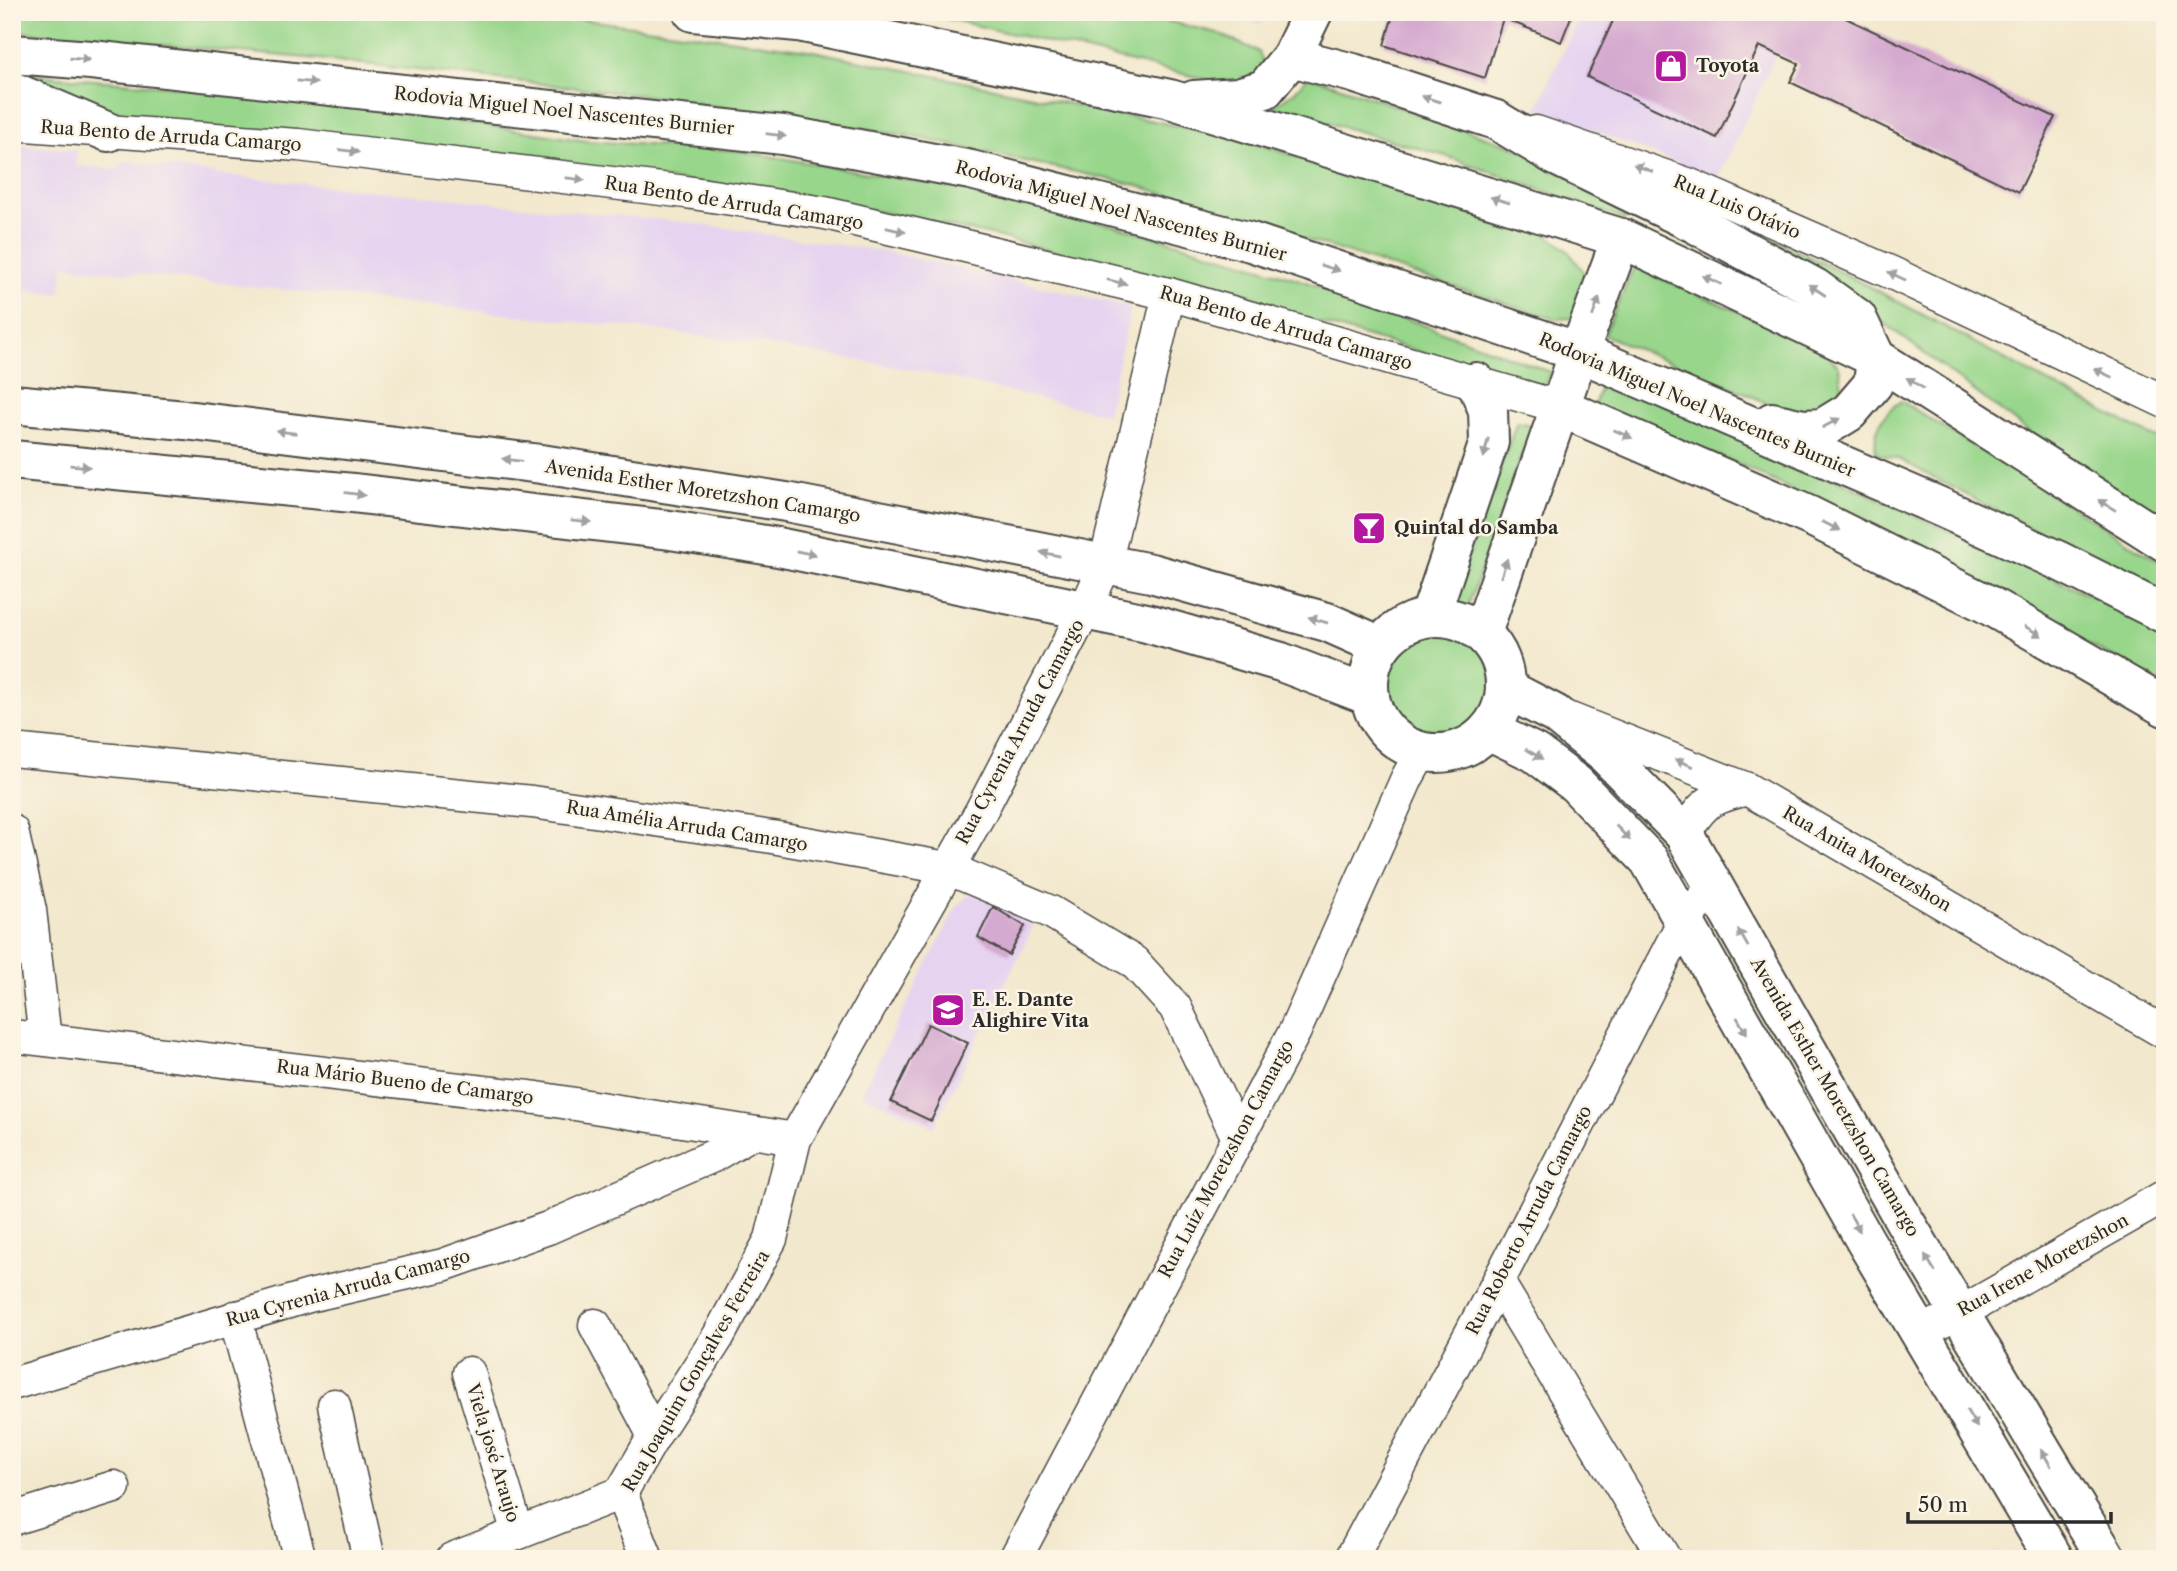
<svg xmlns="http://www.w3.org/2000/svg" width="2177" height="1571" viewBox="0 0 2177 1571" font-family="'Libre Caslon Text',serif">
<rect width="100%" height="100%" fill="#fcf5e5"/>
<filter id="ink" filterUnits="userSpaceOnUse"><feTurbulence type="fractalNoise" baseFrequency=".0143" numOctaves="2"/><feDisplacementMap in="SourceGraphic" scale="14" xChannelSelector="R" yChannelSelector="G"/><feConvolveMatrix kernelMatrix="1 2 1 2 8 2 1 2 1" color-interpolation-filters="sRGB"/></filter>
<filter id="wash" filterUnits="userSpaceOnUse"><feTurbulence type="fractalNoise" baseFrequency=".00686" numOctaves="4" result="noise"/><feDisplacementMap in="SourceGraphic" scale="28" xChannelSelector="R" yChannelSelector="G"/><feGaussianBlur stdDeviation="1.57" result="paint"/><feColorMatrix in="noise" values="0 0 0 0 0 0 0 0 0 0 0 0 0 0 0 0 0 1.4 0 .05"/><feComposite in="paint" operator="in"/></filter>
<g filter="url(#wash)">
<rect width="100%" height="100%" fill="#f2e8cd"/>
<g fill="#e5d3f0">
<path d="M1212 12H1267L1262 24Z"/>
<path d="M1581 12H1796L1718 179 1537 108Z"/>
<path d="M12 145 77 150 76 166 118 169 124 161 239 177 691 223 888 252 1131 307 1107 414 915 370 760 344 663 331 64 266 60 294 12 289Z"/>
<path d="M974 894 1001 903 1034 925 934 1127 861 1094 956 908 966 897Z"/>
</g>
<g fill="#98d68b" stroke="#62805b" stroke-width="2">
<path d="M12 12H506L557 16 808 50 1236 138 1540 229 1568 251 1583 271 1587 294 1573 318 1555 319 1136 185 910 136 650 96 318 59 12 31Z"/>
<path d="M919 12H1128L1217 33 1259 52 1264 65 1255 81 1226 84Z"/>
<path d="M12 73 309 98 587 141 740 151 996 195 1147 234 1301 280 1551 372 1544 387 1298 317 996 236 786 193 117 118Z"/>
<path d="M1309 76 1535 154 1631 200 1625 220 1446 156 1272 107 1293 93Z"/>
<path d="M1753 238H1769C1904 299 2031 378 2165 442V520L2062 457 1880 320Z"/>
<path d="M1634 267 1815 344 1839 366 1843 395 1823 412 1788 414 1748 394 1604 335Z"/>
<path d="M1603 379 1776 452 2165 629V685L1881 534 1741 465 1593 409Z"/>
<path d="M1901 401 2165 565V600L1899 459 1876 454C1873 430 1881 414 1901 401Z"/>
<path d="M1517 422 1532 425 1465 615 1448 610Z"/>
<circle cx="1439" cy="685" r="54"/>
</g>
<g id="blocks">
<g fill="#d5aad0">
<path d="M1394 12H1573L1561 42 1503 18 1485 78 1384 45Z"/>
<path d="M1617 12H1833L2055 117 2019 192 1790 82 1799 64 1759 46 1717 138 1587 77Z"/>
<path d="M993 907 1025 926 1009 955 978 937Z"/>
<path d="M928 1024 968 1043 931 1121 891 1102Z"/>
</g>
</g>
</g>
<g filter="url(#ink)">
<use href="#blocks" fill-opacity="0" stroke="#494743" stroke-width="2"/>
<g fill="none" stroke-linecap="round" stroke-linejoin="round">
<g stroke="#494743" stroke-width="35">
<g id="minor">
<path d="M12 124 298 145 686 192 825 213 1169 294 1560 407"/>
<path d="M1536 132 1690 185 1892 273 2165 402"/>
<path d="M1570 719 1747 789 2165 1033"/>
<path d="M12 750 532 802 772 837 947 868 1051 912 1134 962 1175 1007 1238 1138"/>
<path d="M12 831 30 910 45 1039"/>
<path d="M1684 834C1705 800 1709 799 1747 789"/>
<path d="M12 1036 537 1098 795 1139"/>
<path d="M1498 1282 1665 1559"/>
<path d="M235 1317 300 1559"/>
<path d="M595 1325 654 1436"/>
<path d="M1920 1332 1960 1313 2165 1196"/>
<path d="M469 1373 518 1533"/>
<path d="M12 1384 309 1296 443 1265 548 1228 713 1156 752 1133"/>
<path d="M334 1405 369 1559"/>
<path d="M621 1493 654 1436 718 1337 771 1239 795 1139 980 813 1086 608 1105 565 1169 294"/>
<path d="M621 1493 647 1559"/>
<path d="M12 1519 114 1487"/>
<path d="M452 1559 621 1493"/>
<path d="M1015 1559 1295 1031 1407 778 1422 751"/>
<path d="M1351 1559 1498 1282 1683 922 1714 886"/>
</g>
</g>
<g stroke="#494743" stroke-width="42">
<g id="major">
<path d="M1313 12 1291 57 1353 73 1496 120"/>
<path d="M12 404 185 420 541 464 786 502 1151 573 1327 622 1381 646"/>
<path d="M1560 407 1810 516 1987 604 2165 707"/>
<path d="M12 460 353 493 670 530 778 547 1147 623 1281 662 1370 696"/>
<path d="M1430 616 1489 442 1488 410 1476 382"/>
<circle cx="1437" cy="685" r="68"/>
<path d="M1482 633 1579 352 1621 238"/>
<path d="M1505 688 1555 714 1606 755 1684 834 1904 1220 2107 1559"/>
<path d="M1488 730 1535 753 1576 784 1649 860 1866 1242 2054 1559"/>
</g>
</g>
<g stroke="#494743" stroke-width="42">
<g id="highway">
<path d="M693 12 798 22 1170 99 1621 238 1876 358 2165 542"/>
<path d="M12 54 91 60 783 135 971 170 1251 242 1579 352 1938 506 2057 560 2165 614"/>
<path d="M12 91 108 132"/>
<path d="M1194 100 1238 97 1265 89 1291 57"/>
<path d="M1496 120 1556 156 1694 223 1815 288 1857 318 1876 358 1873 384 1849 412 1823 428 1803 429 1772 422"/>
</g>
</g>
<use href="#minor" stroke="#fff" stroke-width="32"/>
<use href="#major" stroke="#fff" stroke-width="38"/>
<use href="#highway" stroke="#fff" stroke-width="38"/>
</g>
<defs><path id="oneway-solid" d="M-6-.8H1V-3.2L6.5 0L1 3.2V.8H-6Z" transform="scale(1.75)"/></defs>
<g fill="#a0a0a0">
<use href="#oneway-solid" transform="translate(80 59) rotate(4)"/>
<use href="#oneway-solid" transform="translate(307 82) rotate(6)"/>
<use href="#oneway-solid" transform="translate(1431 99) rotate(-162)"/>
<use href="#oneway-solid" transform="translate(776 135) rotate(7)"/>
<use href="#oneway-solid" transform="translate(349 151) rotate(7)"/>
<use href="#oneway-solid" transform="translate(1643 168) rotate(-160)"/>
<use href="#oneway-solid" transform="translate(575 179) rotate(7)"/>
<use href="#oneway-solid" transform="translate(1500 200) rotate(-163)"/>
<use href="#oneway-solid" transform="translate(896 230) rotate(13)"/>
<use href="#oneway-solid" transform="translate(1330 268) rotate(18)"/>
<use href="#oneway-solid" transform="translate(1897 276) rotate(-155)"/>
<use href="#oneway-solid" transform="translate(1712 280) rotate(-155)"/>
<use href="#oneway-solid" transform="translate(1117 282) rotate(13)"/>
<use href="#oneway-solid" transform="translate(1817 290) rotate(-147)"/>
<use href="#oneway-solid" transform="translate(1596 307) rotate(-70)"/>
<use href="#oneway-solid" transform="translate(2103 373) rotate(-155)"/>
<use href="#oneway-solid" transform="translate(1915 383) rotate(-148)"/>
<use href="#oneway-solid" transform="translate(1831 423) rotate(-28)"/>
<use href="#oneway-solid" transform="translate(286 432) rotate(-173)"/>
<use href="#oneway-solid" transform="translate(1623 434) rotate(24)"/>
<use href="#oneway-solid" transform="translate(1486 448) rotate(103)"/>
<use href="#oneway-solid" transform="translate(512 460) rotate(-173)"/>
<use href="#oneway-solid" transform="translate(80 466) rotate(5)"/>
<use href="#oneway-solid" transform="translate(355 494) rotate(7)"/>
<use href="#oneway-solid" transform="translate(2107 505) rotate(-148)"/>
<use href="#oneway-solid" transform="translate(581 521) rotate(6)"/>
<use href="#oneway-solid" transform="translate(1831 526) rotate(27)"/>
<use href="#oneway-solid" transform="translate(806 553) rotate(11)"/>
<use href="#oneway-solid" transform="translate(1050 554) rotate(-168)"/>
<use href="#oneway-solid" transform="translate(1504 568) rotate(-71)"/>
<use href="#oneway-solid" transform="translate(1318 620) rotate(-163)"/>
<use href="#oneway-solid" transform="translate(2033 631) rotate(30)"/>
<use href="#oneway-solid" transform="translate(1534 754) rotate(31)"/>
<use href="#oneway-solid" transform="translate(1684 763) rotate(-158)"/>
<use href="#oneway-solid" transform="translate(1623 833) rotate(46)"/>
<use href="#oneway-solid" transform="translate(1743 938) rotate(-120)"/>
<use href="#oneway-solid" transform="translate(1742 1026) rotate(60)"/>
<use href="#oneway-solid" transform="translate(1855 1223) rotate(60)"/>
<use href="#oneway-solid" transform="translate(1930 1263) rotate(-121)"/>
<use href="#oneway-solid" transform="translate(1972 1419) rotate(59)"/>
<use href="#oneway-solid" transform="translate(2046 1458) rotate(-121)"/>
</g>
</g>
<defs>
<g id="shop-square" transform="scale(1.75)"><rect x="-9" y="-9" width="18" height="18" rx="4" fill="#b5179e" stroke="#fcf5e5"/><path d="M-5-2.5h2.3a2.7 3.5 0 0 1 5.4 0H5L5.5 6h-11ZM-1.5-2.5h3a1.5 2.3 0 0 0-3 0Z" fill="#fff"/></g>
<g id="bar-square" transform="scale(1.75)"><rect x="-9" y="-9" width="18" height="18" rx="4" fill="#b5179e" stroke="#fcf5e5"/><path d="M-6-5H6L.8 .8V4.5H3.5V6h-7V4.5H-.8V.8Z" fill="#fff"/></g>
<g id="school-square" transform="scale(1.75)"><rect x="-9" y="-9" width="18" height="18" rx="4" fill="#b5179e" stroke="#fcf5e5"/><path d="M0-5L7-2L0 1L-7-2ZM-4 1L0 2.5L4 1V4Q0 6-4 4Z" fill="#fff"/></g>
</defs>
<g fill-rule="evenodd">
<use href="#shop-square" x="1671" y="66"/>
<use href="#bar-square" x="1369" y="528"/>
<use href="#school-square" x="948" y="1010"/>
</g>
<g text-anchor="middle" stroke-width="5" stroke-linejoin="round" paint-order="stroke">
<g font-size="18" font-weight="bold" fill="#2b2b2b" stroke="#fcf5e5" text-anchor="start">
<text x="1696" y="72">Toyota</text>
<text x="1394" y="534">Quintal do Samba</text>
<text x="972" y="1006">E. E. Dante<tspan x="972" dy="21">Alighire Vita</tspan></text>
</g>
<g font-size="18" fill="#2b2b2b" stroke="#fcf5e5">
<text transform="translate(564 111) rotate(6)" y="6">Rodovia Miguel Noel Nascentes Burnier</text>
<text transform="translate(171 136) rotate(4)" y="6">Rua Bento de Arruda Camargo</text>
<text transform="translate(734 203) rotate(9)" y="6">Rua Bento de Arruda Camargo</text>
<text transform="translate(1737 207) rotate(23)" y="6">Rua Luis Otávio</text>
<text transform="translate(1121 211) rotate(15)" y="6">Rodovia Miguel Noel Nascentes Burnier</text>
<text transform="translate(1286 328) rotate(16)" y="6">Rua Bento de Arruda Camargo</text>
<text transform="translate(1697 405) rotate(23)" y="6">Rodovia Miguel Noel Nascentes Burnier</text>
<text transform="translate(703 491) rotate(9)" y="6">Avenida Esther Moretzshon Camargo</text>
<text transform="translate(1020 732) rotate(-62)" y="6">Rua Cyrenia Arruda Camargo</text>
<text transform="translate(687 826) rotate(9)" y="6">Rua Amélia Arruda Camargo</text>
<text transform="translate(1867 859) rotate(30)" y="6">Rua Anita Moretzshon</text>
<text transform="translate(405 1082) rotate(7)" y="6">Rua Mário Bueno de Camargo</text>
<text transform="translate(1835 1097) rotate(60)" y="6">Avenida Esther Moretzshon Camargo</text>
<text transform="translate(1226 1159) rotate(-62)" y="6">Rua Luíz Moretzshon Camargo</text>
<text transform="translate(1529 1220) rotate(-63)" y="6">Rua Roberto Arruda Camargo</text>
<text transform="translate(2043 1265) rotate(-29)" y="6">Rua Irene Moretzshon</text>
<text transform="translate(348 1288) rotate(-15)" y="6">Rua Cyrenia Arruda Camargo</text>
<text transform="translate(696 1371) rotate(-60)" y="6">Rua Joaquim Gonçalves Ferreira</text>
<text transform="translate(493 1453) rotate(73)" y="6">Viela josé Araujo</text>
</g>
</g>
<rect width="2177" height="1571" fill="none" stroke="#fcf5e5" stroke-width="42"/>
<path d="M1908 1512v10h203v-10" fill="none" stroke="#2b2b2b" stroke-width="3.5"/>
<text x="1918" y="1512" font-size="21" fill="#2b2b2b" stroke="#fcf5e5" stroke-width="5" paint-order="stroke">50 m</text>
</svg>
